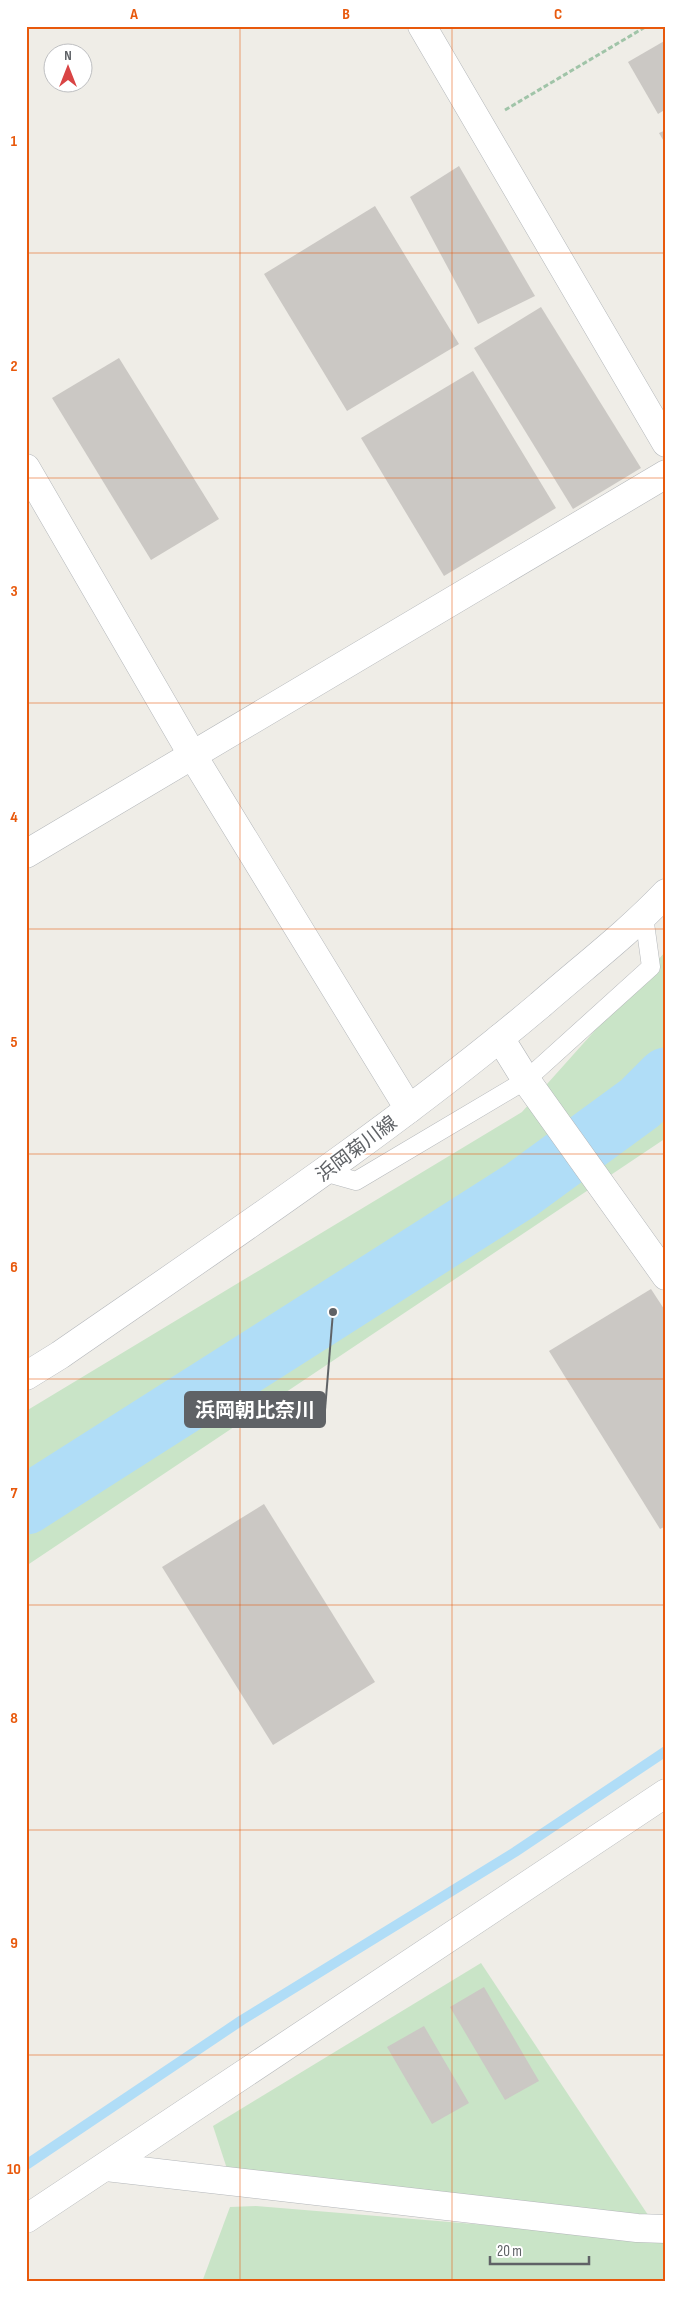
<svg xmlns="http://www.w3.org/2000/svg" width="692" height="2308" viewBox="0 0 692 2308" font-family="'Sofia Sans Condensed','Noto Sans JP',sans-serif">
<rect width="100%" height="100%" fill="#efede7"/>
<g fill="#c9e4c7">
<path d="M666 951V1138L26 1566V1411L522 1112Z"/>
<path d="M481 1963 652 2221 231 2181 213 2126Z"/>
<path d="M256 2206 666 2240V2282H202L230 2207Z"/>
</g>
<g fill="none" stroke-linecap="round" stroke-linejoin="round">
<path stroke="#b0ddf7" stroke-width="10" d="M26 2165 242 2020 515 1852 666 1751"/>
<path stroke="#b0ddf7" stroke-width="59" d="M26 1505 521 1190 640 1103 666 1077"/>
</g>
<g fill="#cbc8c4">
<path d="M666 40V109L658 114 628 62Z"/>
<path d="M666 130V145L659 133Z"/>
<path d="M459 166 535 296 478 324 410 197Z"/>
<path d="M375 206 459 344 347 411 264 274Z"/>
<path d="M541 307 641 468 573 509 474 348Z"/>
<path d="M119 358 219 519 151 560 52 398Z"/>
<path d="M473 371 556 508 444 576 361 438Z"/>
<path d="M651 1289 666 1312V1526L660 1529 549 1351Z"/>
<path d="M264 1504 375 1682 273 1745 162 1567Z"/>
<path d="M484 1987 539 2081 505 2100 450 2007Z"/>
<path d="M424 2026 469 2103 432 2124 387 2047Z"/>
</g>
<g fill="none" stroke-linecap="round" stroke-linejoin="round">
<g stroke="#b4b7ba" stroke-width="19">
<path id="service" d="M324 1172 356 1181 526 1080 651 967 644 916"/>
</g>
<g stroke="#b4b7ba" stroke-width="29">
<g id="minor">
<path d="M422 26 666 443"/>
<path d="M26 468 193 756 409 1109"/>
<path d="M26 854 666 474"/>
<path d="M500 1038 526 1080 666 1276"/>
<path d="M106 2167 637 2228 666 2229"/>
</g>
</g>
<g stroke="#b4b7ba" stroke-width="29">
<path id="tertiary" d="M26 2219 666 1793"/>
</g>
<g stroke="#b3b6ba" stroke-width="29">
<path id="secondary" d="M26 1376 60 1355C223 1242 388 1133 540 1005 582 968 627 934 666 893"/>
</g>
<path stroke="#a0c4a8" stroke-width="3" stroke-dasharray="5 2.5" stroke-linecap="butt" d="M505 110 647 26"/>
<use href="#service" stroke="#fff" stroke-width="18"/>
<use href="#minor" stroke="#fff" stroke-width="28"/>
<use href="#tertiary" stroke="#fff" stroke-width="28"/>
<use href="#secondary" stroke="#fff" stroke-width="28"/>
</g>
<path fill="none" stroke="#e8590c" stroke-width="1" stroke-opacity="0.55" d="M240 26V2282M452 26V2282M26 253H666M26 478H666M26 703H666M26 929H666M26 1154H666M26 1379H666M26 1605H666M26 1830H666M26 2055H666"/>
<g text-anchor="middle" stroke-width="4" stroke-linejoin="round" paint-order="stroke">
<g font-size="19" fill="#5f6266" stroke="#fff">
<text transform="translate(356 1148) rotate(-37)" y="7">浜岡菊川線</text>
</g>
</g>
<path fill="none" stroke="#5f6266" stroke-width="2" d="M333 1312L325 1410"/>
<circle fill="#5f6266" stroke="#fff" stroke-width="2" cx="333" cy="1312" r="5"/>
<rect fill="#5f6266" stroke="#5f6266" stroke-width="2" x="185" y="1392" width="140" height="35" rx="5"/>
<g font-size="20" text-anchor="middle" font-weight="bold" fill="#fff">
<text x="255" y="1417">浜岡朝比奈川</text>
</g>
<rect width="692" height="2308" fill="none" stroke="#ffffff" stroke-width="55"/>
<g transform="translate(68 68)"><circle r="24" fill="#ffffff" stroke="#bfc0c2"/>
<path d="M0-4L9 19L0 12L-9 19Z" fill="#d94444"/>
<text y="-8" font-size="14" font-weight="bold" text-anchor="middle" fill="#5f6266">N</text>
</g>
<path d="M490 2256v8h99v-8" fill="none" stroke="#5f6266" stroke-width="2.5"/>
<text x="497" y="2256" font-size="15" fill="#5f6266" stroke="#ffffff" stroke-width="4" paint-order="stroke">20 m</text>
<rect x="28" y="28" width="636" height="2252" fill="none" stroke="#e8590c" stroke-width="2"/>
<g font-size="16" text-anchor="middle" font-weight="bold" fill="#e8590c">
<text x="134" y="19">A</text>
<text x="346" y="19">B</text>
<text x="558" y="19">C</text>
<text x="14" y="146">1</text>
<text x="14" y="371">2</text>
<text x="14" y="596">3</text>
<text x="14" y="822">4</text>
<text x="14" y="1047">5</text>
<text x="14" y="1272">6</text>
<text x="14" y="1498">7</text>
<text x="14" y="1723">8</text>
<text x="14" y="1948">9</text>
<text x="14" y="2174">10</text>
</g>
</svg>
